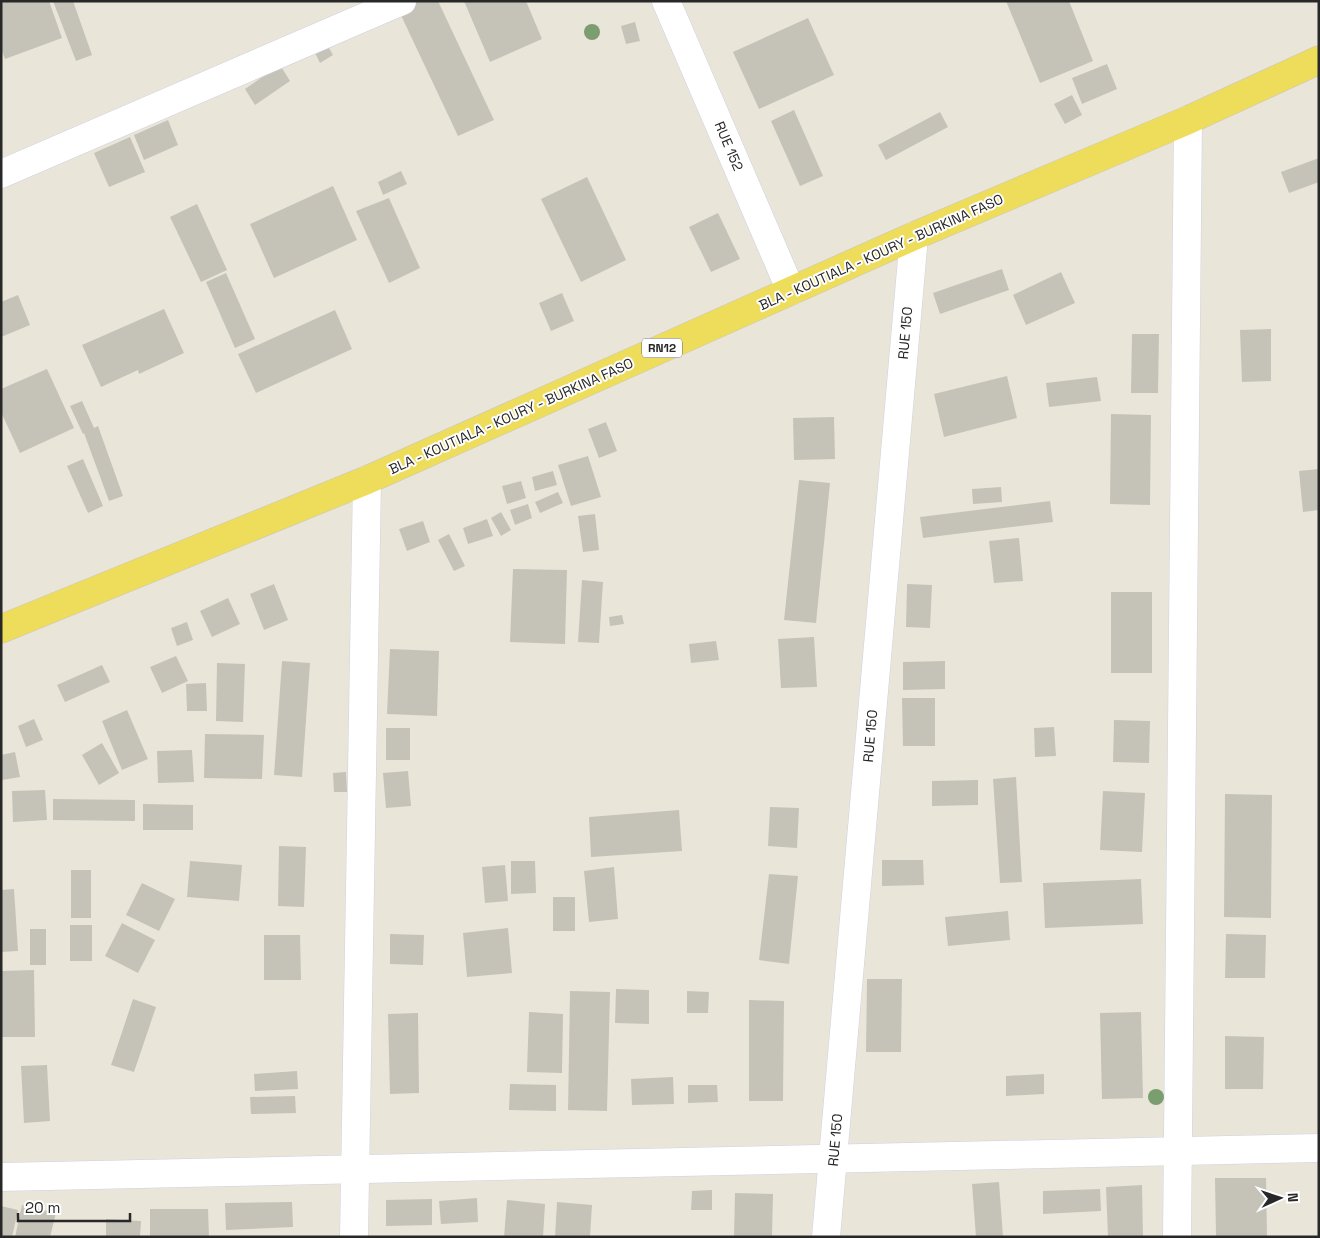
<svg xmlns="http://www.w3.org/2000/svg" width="1320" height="1238" viewBox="0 0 1320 1238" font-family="'Space Grotesk',sans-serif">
<rect width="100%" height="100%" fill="#eae5d9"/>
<g fill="#c5c3b8">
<path d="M1 1H49L62 38 5 59 1 48Z"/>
<path d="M53 1H73L92 55 76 61Z"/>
<path d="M414 1H438L494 120 458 136 398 9Z"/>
<path d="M464 1H526L542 39 490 62Z"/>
<path d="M1006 1H1069L1093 61 1040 83Z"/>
<path d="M808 18 834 75 759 109 733 52Z"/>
<path d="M635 22 640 41 626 44 621 26Z"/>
<path d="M325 41 333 55 320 63 312 47Z"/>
<path d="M1107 64 1117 89 1082 104 1072 78Z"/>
<path d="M280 65 290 81 255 105 245 89Z"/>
<path d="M1072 95 1082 115 1065 124 1054 104Z"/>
<path d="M794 110 823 176 800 186 771 121Z"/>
<path d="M940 112 948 127 886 160 878 145Z"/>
<path d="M168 120 178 145 144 160 134 135Z"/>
<path d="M130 137 145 172 109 187 94 153Z"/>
<path d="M1319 158V182L1289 193 1281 172Z"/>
<path d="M401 171 407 184 383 195 378 182Z"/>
<path d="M587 177 626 260 581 282 541 199Z"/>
<path d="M333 186 357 240 274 278 250 224Z"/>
<path d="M389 198 420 268 389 283 356 211Z"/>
<path d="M197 204 227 270 201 282 170 217Z"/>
<path d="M718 213 740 259 711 272 689 227Z"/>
<path d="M1002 269 1009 290 940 314 933 293Z"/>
<path d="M1061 272 1075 303 1026 325 1013 295Z"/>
<path d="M226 273 255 339 235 348 206 282Z"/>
<path d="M562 293 574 321 551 331 539 303Z"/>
<path d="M18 295 30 325 1 337V302Z"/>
<path d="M164 309 184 353 139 374 138 370 101 387 82 345Z"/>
<path d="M335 310 352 349 256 393 238 354Z"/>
<path d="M1271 329V381L1242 382 1240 330Z"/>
<path d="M1132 334H1159L1158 393H1131Z"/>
<path d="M47 369 74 428 20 453 1 412V389Z"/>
<path d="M1007 376 1017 418 944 437 934 394Z"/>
<path d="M1097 377 1101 401 1049 407 1046 383Z"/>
<path d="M82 401 94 428 98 426 123 496 109 501 84 433 83 434 70 406Z"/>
<path d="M1111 414 1151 415 1150 505 1110 504Z"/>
<path d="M834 417 835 459 794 460 793 418Z"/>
<path d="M606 422 617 451 599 458 588 429Z"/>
<path d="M588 456 601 497 571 506 558 465Z"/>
<path d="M83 459 103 506 88 513 67 466Z"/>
<path d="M1319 469V510L1303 512 1299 471Z"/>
<path d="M553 471 557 485 535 491 532 477Z"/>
<path d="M799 480 830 483 816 623 784 620Z"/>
<path d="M521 481 526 498 507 504 502 486Z"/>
<path d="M1001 487 1002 502 973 504 972 489Z"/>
<path d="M558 492 563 503 540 513 535 502Z"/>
<path d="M1050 501 1053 522 923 538 920 517Z"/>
<path d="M528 504 532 518 515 525 510 510Z"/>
<path d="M501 512 511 530 501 536 491 518Z"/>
<path d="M595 514 599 550 583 552 578 516Z"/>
<path d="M487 519 493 536 468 544 463 528Z"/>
<path d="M423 521 430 542 407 551 399 529Z"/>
<path d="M449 534 465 566 454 571 438 540Z"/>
<path d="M1019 538 1023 581 994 583 989 541Z"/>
<path d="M513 569 567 570 565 644 510 642Z"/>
<path d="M582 580 603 582 599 643 578 642Z"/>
<path d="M274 584 288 620 264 630 250 594Z"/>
<path d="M907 584 932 585 930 628 906 627Z"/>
<rect x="1111" y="592" width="41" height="81"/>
<path d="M228 598 240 624 212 637 200 611Z"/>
<path d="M622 615 624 624 610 626 609 617Z"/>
<path d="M187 622 193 640 177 646 171 628Z"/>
<path d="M814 637 817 687 781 688 778 639Z"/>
<path d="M716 641 719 660 691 663 689 644Z"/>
<path d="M390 649 439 651 437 716 387 714Z"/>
<path d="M176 656 188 681 162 693 150 667Z"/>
<path d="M282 661 310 663 302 777 274 775Z"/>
<path d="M945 661V689L903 690V662Z"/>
<path d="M217 663 245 664 243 722 216 721Z"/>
<path d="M102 665 110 682 65 702 57 685Z"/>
<path d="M206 683 207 711H187L186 684Z"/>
<path d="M902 698H935V746H903Z"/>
<path d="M127 710 148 759 122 770 102 721Z"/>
<path d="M34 719 43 740 26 747 18 726Z"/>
<path d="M1114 720 1150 721 1149 763 1113 762Z"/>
<path d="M1054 727 1056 756 1035 757 1034 728Z"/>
<rect x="386" y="728" width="24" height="32"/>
<path d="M205 734 264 735 262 779 204 778Z"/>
<path d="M102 743 119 773 99 785 82 755Z"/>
<path d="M192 750 194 782 158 783 157 751Z"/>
<path d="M15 752 20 777 2 780 1 755Z"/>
<path d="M408 771 411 806 386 808 383 773Z"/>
<path d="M346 772 347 792H334L333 773Z"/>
<path d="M1016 777 1022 882 1000 883 993 779Z"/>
<path d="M978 780V805L932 806V781Z"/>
<path d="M45 790 47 820 13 822 12 791Z"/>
<path d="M1103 791 1145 793 1142 852 1100 850Z"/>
<path d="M1225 794 1272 795 1271 918 1224 917Z"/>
<path d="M53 799 135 800V821L53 820Z"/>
<path d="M143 804 193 805V830H143Z"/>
<path d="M770 807 799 808 797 848 768 846Z"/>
<path d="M679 810 682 851 591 857 589 817Z"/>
<path d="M279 846 306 847 304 907 278 906Z"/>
<path d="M882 860H923L924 885 882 886Z"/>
<path d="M190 861 242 865 239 901 187 897Z"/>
<path d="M511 861H535L536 893 511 894Z"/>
<path d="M505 865 508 901 485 903 482 867Z"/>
<path d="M614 867 618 919 589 922 584 871Z"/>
<rect x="71" y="870" width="20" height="48"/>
<path d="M769 874 798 876 789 964 759 960Z"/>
<path d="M1141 879 1143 924 1045 928 1043 883Z"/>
<path d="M142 883 175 899 159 931 126 915Z"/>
<path d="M14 889 18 951 1 952V890Z"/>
<rect x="553" y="897" width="22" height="34"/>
<path d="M1008 911 1010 940 948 946 945 917Z"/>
<path d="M122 923 155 940 138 973 105 956Z"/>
<rect x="70" y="925" width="22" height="36"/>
<path d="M508 928 512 973 467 977 463 933Z"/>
<rect x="30" y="929" width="16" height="36"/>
<path d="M390 934 424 935 423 965 390 964Z"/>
<path d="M1226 934 1266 935 1265 978H1225Z"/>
<path d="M264 935H300L301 980H264Z"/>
<path d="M34 970 35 1037H1V971Z"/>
<path d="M867 979H902L901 1052H866Z"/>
<path d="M616 989 649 990V1024L615 1023Z"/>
<path d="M570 991 610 992 607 1111 568 1110Z"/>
<path d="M687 991 709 992 708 1013H687Z"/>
<path d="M133 999 156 1007 134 1072 111 1065Z"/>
<path d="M749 1000 784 1001 783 1101H749Z"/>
<path d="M529 1012 563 1014 562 1073 527 1072Z"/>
<path d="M1141 1012 1143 1098 1102 1099 1100 1013Z"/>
<path d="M418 1013 419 1093 390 1094 388 1014Z"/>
<path d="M1225 1036 1264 1037 1263 1089H1225Z"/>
<path d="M47 1065 50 1121 24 1123 21 1066Z"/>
<path d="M297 1071 298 1089 255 1091 254 1074Z"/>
<path d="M1044 1074V1094L1006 1096V1076Z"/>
<path d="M673 1077 674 1104 632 1105 631 1079Z"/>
<path d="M510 1084 556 1085V1111L509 1110Z"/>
<path d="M688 1085H717L718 1102 688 1103Z"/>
<path d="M295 1096 296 1113 251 1114 250 1097Z"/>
<path d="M1215 1178H1266L1267 1237H1216Z"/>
<path d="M999 1182 1003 1237H976L972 1184Z"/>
<path d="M1142 1185 1143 1237H1108L1106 1187Z"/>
<path d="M1100 1189 1101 1211 1043 1214V1191Z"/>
<path d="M712 1190V1210H691L692 1191Z"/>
<path d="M735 1193 773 1194 772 1237H734Z"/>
<path d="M477 1198 478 1222 441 1224 439 1201Z"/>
<path d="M432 1199V1225L386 1226V1200Z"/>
<path d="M507 1200 545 1204 543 1237H504Z"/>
<path d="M292 1202 293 1227 226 1230 225 1203Z"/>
<path d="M557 1202 592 1205 590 1237H555Z"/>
<path d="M22 1205 56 1213 50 1237H15Z"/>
<path d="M1 1206 18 1210 12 1237H1Z"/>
<path d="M150 1209H208L209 1237H150Z"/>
<path d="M106 1219 141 1221 140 1237H106Z"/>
</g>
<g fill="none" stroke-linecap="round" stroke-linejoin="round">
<g stroke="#cfd0e1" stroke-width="29">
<g id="minor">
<path d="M666 1 791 291"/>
<path d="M1 174 402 1"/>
<path d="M1 1177 1319 1148"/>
<path d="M354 1237 367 480"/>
<path d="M826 1237 914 236"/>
<path d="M1177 1237 1188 120"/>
</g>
</g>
<g stroke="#c7c7c7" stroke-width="29">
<path id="major" d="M1 629 367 480 914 236 1188 120 1319 60"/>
</g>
<use href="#minor" stroke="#fff" stroke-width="28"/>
<use href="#major" stroke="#eedc5b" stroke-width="28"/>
</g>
<g fill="#7b9e70">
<circle cx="592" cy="32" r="8"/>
<circle cx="1156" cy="1097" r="8"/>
</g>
<g text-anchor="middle" stroke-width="4" stroke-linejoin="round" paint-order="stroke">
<rect fill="#fff" stroke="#686868" stroke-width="1" x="642" y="338.5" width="40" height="19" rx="4"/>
<g font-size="12" font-weight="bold" fill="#282828">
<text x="662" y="352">RN12</text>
</g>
<g font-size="14" fill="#282828" stroke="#fff">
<text transform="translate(729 146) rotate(67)" y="5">RUE 152</text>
<text transform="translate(881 252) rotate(-24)" y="5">BLA - KOUTIALA - KOURY - BURKINA FASO</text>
<text transform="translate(905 333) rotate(-85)" y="5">RUE 150</text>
<text transform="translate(511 416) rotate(-24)" y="5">BLA - KOUTIALA - KOURY - BURKINA FASO</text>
<text transform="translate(870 736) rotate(-85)" y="5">RUE 150</text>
<text transform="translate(835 1140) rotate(-85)" y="5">RUE 150</text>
</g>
</g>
<rect width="1320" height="1238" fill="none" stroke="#282828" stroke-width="5"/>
<g transform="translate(1280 1198) rotate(87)" stroke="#ffffff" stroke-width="4" paint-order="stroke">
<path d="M0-4L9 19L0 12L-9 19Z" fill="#282828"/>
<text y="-8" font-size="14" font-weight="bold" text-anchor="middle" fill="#282828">N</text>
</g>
<path d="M18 1213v8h112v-8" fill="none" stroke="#282828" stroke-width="2.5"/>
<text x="25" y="1213" font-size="15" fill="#282828" stroke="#ffffff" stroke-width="4" paint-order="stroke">20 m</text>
</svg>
